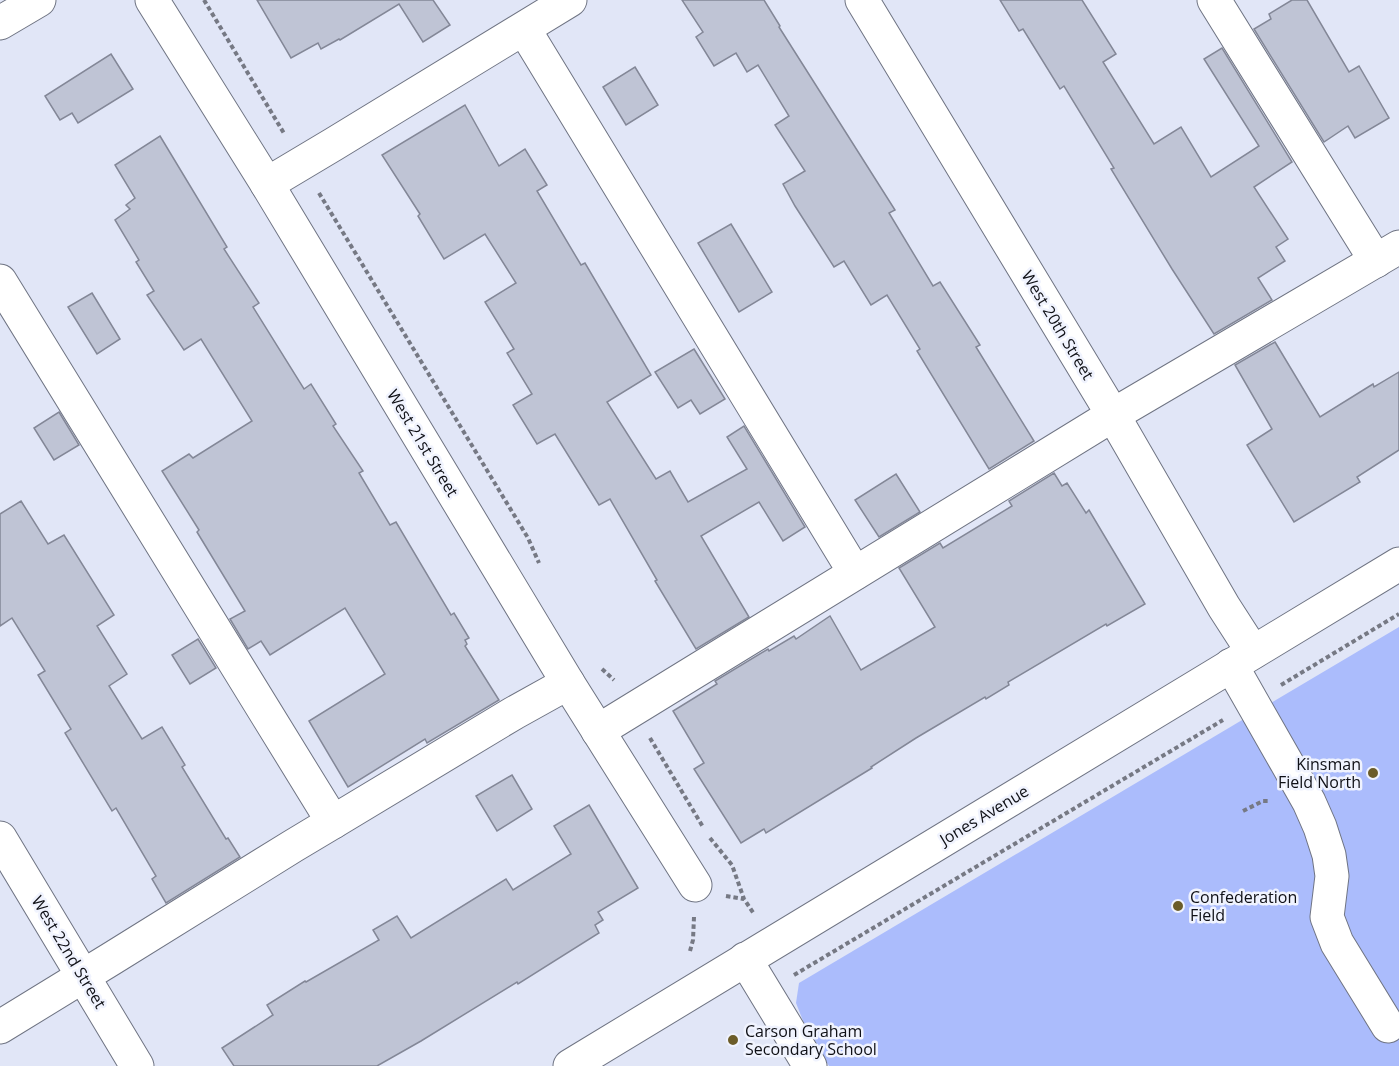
<svg xmlns="http://www.w3.org/2000/svg" width="1399" height="1066" viewBox="0 0 1399 1066" font-family="'Open Sans',sans-serif">
<rect width="100%" height="100%" fill="#e1e6f7"/>
<path fill="#abbcfc" d="M1399 627V1066H829L807 1031 796 1003 799 983Z"/>
<g fill="#bfc4d5" stroke="#838797" stroke-width="1.5">
<path d="M257 0H433L450 25 423 42 399 4 340 40 339 39 321 49 318 43 291 58Z"/>
<path d="M682 0H764L780 26 779 27 895 210 889 213 933 286 940 282 980 345 976 347 1034 441 989 469 917 351 920 349 887 295 871 305 844 261 834 267 795 206 783 184 805 171 775 125 789 116 758 65 747 72 736 53 714 66 696 37 703 32Z"/>
<path d="M1000 0H1082L1116 54 1103 62 1154 144 1181 127 1211 177 1259 146 1204 59 1222 48 1292 162 1254 187 1288 239 1276 247 1285 261 1258 278 1272 300 1214 334 1172 269 1111 169 1114 168 1064 86 1060 89 1023 29 1019 31Z"/>
<path d="M1292 0H1307L1349 72 1359 66 1389 118 1355 138 1348 126 1324 142 1254 29 1271 19 1269 14Z"/>
<path d="M111 54 133 89 78 123 72 113 60 120 45 96Z"/>
<path d="M635 67 658 105 626 125 603 87Z"/>
<path d="M465 105 499 166 525 149 547 185 537 191 581 265 585 263 651 375 607 402 656 479 670 471 688 502 747 469 727 437 744 426 805 527 783 541 759 502 701 536 749 617 696 649 655 581 657 580 610 499 599 505 555 434 537 444 513 405 532 394 507 353 514 349 485 302 516 283 485 234 444 259 418 216 420 214 382 155Z"/>
<path d="M160 136 227 247 224 249 259 303 253 307 304 389 311 384 336 424 333 426 363 471 359 473 390 525 396 522 451 615 454 613 469 638 465 640 467 644 465 646 499 700 427 743 425 739 348 787 309 721 385 674 345 608 270 655 261 641 248 649 230 619 245 611 197 532 199 530 162 471 189 454 193 458 252 421 201 339 184 350 147 295 154 291 136 262 139 260 115 220 130 209 126 205 135 198 115 165Z"/>
<path d="M731 224 772 292 739 312 698 243Z"/>
<path d="M92 293 120 339 97 354 68 307Z"/>
<path d="M1275 342 1320 417 1373 384 1374 387 1399 372V450L1357 477 1360 482 1294 522 1247 445 1272 429 1235 365Z"/>
<path d="M694 349 725 399 700 414 691 400 678 408 655 372Z"/>
<path d="M59 412 79 445 54 460 34 428Z"/>
<path d="M1054 473 1062 486 1067 483 1086 513 1089 510 1145 604 1107 626 1106 624 1008 682 1009 685 986 699 985 697 916 738 871 767 872 768 766 833 764 829 741 843 694 769 704 763 673 711 717 684 715 681 768 649 769 651 794 636 796 639 830 616 861 670 935 627 899 568 940 543 943 548 1012 506 1009 501Z"/>
<path d="M896 474 920 512 879 537 855 500Z"/>
<path d="M21 501 48 544 64 535 114 615 97 626 127 674 109 686 142 739 162 727 185 765 182 767 226 839 228 838 240 857 166 903 152 879 156 876 116 808 112 811 65 733 71 729 38 675 45 671 12 618 0 626V514Z"/>
<path d="M198 639 216 668 190 684 172 655Z"/>
<path d="M512 775 532 809 497 831 476 796Z"/>
<path d="M589 805 638 888 598 912 603 920 595 925 599 933 518 984 517 982 421 1041 377 1066H234L222 1048 273 1015 267 1005 305 981 306 982 379 940 373 930 397 916 411 938 506 879 513 890 571 854 554 826Z"/>
</g>
<g fill="none" stroke-linecap="round" stroke-linejoin="round">
<g stroke="#6f7483" stroke-width="35">
<g id="minor">
<path d="M152 0 267 184 568 683 695 885"/>
<path d="M862 0 1113 415 1224 607 1253 652"/>
<path d="M1214 0 1376 261"/>
<path d="M0 23 39 0"/>
<path d="M524 29 855 573"/>
<path d="M267 184 334 144 570 0"/>
<path d="M0 281 333 822 514 713 568 683"/>
<path d="M1231 665 1309 802 1320 827 1329 855 1332 876 1327 917 1337 943 1388 1026"/>
<path d="M598 731 1113 415 1399 247"/>
<path d="M0 838 137 1066"/>
<path d="M745 959 810 1066"/>
<path d="M0 1027 111 959 293 846 333 822"/>
<path d="M570 1066 1399 564"/>
</g>
</g>
<g stroke="#767984" stroke-width="4" stroke-dasharray="4.5 3" stroke-linecap="butt">
<path d="M204 0 285 135"/>
<path d="M319 193 528 538 539 563"/>
<path d="M602 669 614 680"/>
<path d="M1281 685 1399 614"/>
<path d="M650 738 703 827"/>
<path d="M1243 811 1263 801H1270"/>
<path d="M710 838 732 865 744 899 754 914"/>
<path d="M726 896 744 899"/>
<path d="M690 951 693 940 694 917"/>
<path d="M794 975 1223 720"/>
</g>
<use href="#minor" stroke="#fff" stroke-width="33"/>
</g>
<g fill="#6b5c29" stroke="#f0f3fe" stroke-width="2">
<circle cx="1373" cy="773" r="6"/>
<circle cx="1178" cy="906" r="6"/>
<circle cx="733" cy="1040" r="6"/>
</g>
<g text-anchor="middle" stroke-width="5" stroke-linejoin="round" paint-order="stroke">
<g font-size="16" fill="#0f1016" stroke="#f0f3fe">
<text transform="translate(1058 325) rotate(59)" y="6">West 20th Street</text>
<text transform="translate(423 443) rotate(59)" y="6">West 21st Street</text>
<text transform="translate(984 815) rotate(-31)" y="6">Jones Avenue</text>
<text transform="translate(69 952) rotate(59)" y="6">West 22nd Street</text>
</g>
<g font-size="16" fill="#0f1016" stroke="#f0f3fe" text-anchor="start">
<text x="1361" y="770" text-anchor="end">Kinsman<tspan x="1361" dy="18">Field North</tspan></text>
<text x="1190" y="903">Confederation<tspan x="1190" dy="18">Field</tspan></text>
<text x="745" y="1037">Carson Graham<tspan x="745" dy="18">Secondary School</tspan></text>
</g>
</g>
</svg>
